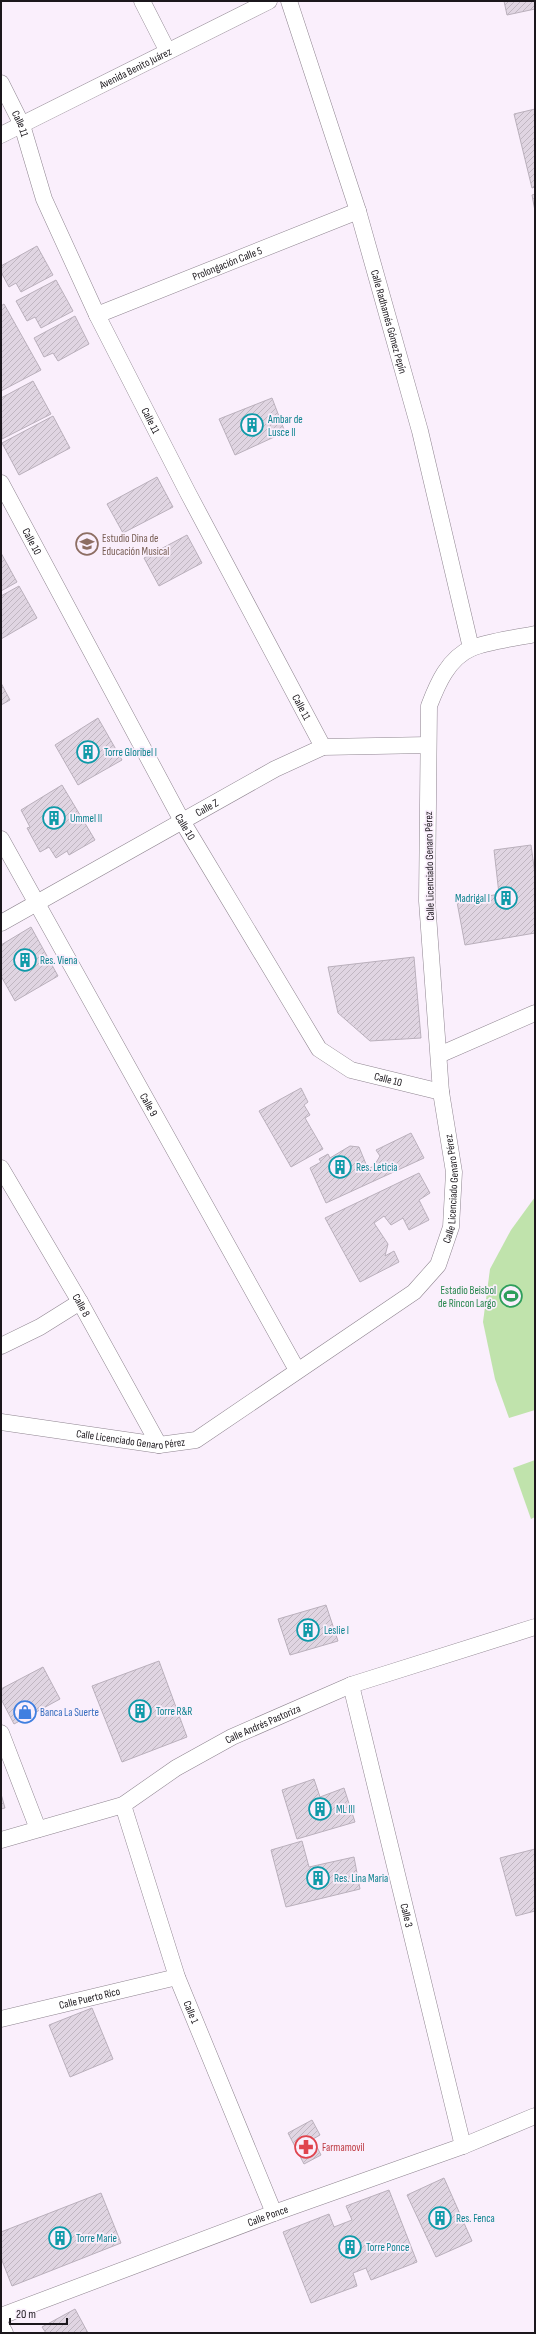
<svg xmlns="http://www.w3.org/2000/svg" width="536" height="2334" viewBox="0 0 536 2334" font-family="'Sofia Sans Condensed',sans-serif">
<defs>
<pattern id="building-hatch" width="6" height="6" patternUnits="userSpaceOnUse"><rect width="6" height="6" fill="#e0d5e2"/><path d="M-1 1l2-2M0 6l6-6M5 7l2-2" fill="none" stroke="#c0b6c1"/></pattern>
</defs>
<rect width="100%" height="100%" fill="#faeffc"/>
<g fill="#c0e3ac">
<path d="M535 1197V1410L509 1418 495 1379 483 1322 490 1269 511 1230Z"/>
<path d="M535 1460V1517L531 1519 513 1468Z"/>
</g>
<g fill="url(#building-hatch)" stroke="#bab0bc">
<path d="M504 1H535V9L507 15Z"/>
<path d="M535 109V187L532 188 514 114Z"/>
<path d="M535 194V211L532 195Z"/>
<path d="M37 246 53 275 21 292 16 283 9 287 1 272V266Z"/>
<path d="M56 280 73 311 41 328 35 317 27 321 16 301Z"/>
<path d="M4 304 41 370 1 391V306Z"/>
<path d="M75 316 89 344 58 361 53 353 44 357 34 338Z"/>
<path d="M33 381 51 414 2 439 1 398Z"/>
<path d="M272 398 285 432 235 455 219 419Z"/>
<path d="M53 416 70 448 19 475 2 443Z"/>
<path d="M157 477 173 507 123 533 107 504Z"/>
<path d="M187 535 202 563 159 586 144 558Z"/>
<path d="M1 553 17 582 1 591Z"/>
<path d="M19 586 37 618 1 639V596Z"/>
<path d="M1 683 10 700 1 705Z"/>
<path d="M98 718 122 760 78 785 55 745Z"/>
<path d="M62 785 95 840 69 855 67 851 56 858 49 847 40 852 27 828 30 827 21 810Z"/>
<path d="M531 845 535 874V933L465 945 457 902 499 894 494 850Z"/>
<path d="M31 927 58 976 15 1001 1 976V945Z"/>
<path d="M414 957 421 1038 370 1041 338 1013 328 967Z"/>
<path d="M301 1088 308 1102 304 1105 310 1115 305 1118 323 1149 291 1167 259 1111Z"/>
<path d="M411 1133 424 1158 326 1203 310 1168 321 1162 319 1159 328 1154 330 1158 350 1146 359 1147 368 1169 374 1166 380 1156 376 1150Z"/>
<path d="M419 1173 430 1193 419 1200 429 1220 409 1230 403 1218 391 1225 384 1216 374 1223 388 1244 385 1256 394 1251 399 1262 360 1282 325 1218Z"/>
<path d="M326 1605 338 1641 290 1655 278 1619Z"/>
<path d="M159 1661 187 1737 122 1762 92 1686Z"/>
<path d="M43 1667 60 1699 14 1724 1 1699V1689Z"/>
<path d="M314 1779 320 1797 344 1788 355 1822 297 1839 282 1790Z"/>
<path d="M1 1794 5 1808 1 1809Z"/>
<path d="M302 1841 309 1867 354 1857 360 1889 286 1907 271 1850Z"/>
<path d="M535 1849V1911L516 1916 500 1858Z"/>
<path d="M92 2008 113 2059 70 2077 49 2025Z"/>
<path d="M312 2120 320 2135 313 2139 321 2155 304 2164 288 2133Z"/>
<path d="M444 2178 472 2241 436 2257 407 2195Z"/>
<path d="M389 2190 417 2262 371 2280 366 2268 353 2273 357 2286 311 2303 283 2232 329 2214 334 2227 352 2220 346 2206Z"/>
<path d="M101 2193 121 2243 12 2286 1 2258V2232Z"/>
<path d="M75 2309 88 2333H46L42 2327Z"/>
</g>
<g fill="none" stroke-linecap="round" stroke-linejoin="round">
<g stroke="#8f8590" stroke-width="17">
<g id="minor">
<path d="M142 1 167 50"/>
<path id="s1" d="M289 1 358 211 420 431 471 648"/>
<path id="s2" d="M1 83 22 125 44 199 97 315 188 493 323 747"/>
<path id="s3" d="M1 135 269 1"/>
<path id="s4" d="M97 315 358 211"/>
<path id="s5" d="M1 483 182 821 319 1049 351 1070 441 1092"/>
<path id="s6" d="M1 839 297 1370"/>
<path id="s7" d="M1 923 275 769 323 747 428 745"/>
<path d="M439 1055 535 1013"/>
<path id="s8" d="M1 1168 80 1302 159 1445"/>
<path d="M1 1346 40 1327 80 1302"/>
<path id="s9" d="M1 1422 159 1445 196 1440 414 1292 438 1265 451 1227 454 1172 441 1092 427 901 429 706C437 685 448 658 472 648 489 641 516 638 535 634"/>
<path id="s10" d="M351 1685 463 2146"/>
<path d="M1 1733 38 1829"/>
<path id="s11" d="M123 1805 177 1977 274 2213"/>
<path id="s12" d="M1 1840 123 1805 176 1768 232 1737 351 1685 535 1627"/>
<path id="s13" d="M1 2019 177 1977"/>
<path id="s14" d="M1 2316 274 2213 463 2146 535 2116"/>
<path d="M1 2326 5 2333"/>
</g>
</g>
<use href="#minor" stroke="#fff" stroke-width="16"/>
</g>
<defs>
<g id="building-ring" transform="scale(1.15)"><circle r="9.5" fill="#faeffc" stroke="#0f9aa8" stroke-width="1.5"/><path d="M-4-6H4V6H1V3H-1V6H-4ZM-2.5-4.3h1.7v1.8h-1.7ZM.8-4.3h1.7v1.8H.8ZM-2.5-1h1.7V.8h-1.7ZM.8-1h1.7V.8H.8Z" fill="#0f9aa8"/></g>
<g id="school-ring" transform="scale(1.15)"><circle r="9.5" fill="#faeffc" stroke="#8d6e63" stroke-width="1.5"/><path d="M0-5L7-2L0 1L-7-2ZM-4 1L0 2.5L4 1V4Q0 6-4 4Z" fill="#8d6e63"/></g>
<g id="stadium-ring" transform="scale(1.15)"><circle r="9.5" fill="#faeffc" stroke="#2e9e5b" stroke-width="1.5"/><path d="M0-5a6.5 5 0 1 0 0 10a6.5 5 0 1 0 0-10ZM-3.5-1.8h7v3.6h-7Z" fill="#2e9e5b"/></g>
<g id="shop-ring" transform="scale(1.15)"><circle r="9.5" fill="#faeffc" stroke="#3f7fe0" stroke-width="1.5"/><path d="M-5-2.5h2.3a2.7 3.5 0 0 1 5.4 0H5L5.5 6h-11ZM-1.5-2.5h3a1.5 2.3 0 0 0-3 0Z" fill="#3f7fe0"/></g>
<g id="pharmacy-ring" transform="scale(1.15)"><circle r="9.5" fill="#faeffc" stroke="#e0444e" stroke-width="1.5"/><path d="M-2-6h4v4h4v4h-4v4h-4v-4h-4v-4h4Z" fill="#e0444e"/></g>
</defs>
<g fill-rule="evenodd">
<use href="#building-ring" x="252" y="425"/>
<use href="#school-ring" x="87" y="544"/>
<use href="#building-ring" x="88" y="752"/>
<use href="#building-ring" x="54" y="818"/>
<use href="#building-ring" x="506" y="898"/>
<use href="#building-ring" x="25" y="960"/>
<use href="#building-ring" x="340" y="1167"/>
<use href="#stadium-ring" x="511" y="1296"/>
<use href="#building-ring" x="308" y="1630"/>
<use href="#building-ring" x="140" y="1711"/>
<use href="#shop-ring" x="25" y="1712"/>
<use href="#building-ring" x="320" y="1809"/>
<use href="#building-ring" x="318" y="1878"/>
<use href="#pharmacy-ring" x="306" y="2147"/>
<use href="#building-ring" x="440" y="2218"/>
<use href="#building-ring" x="60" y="2238"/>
<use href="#building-ring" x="350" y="2247"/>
</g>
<g text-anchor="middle" stroke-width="3.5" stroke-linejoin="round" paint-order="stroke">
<g font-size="11" fill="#1b171c" stroke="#faeffc">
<text dy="4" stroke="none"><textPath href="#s3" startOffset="150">Avenida Benito Juárez</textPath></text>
<text dy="4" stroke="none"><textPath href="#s2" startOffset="45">Calle 11</textPath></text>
<text dy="4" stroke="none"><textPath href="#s4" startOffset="140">Prolongación Calle 5</textPath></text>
<text dy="4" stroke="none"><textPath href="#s1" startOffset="336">Calle Radhamés Gómez Pepín</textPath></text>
<text dy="4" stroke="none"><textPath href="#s2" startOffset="370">Calle 11</textPath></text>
<text dy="4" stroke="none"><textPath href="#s5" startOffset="66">Calle 10</textPath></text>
<text dy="4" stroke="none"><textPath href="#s2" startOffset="694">Calle 11</textPath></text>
<text dy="4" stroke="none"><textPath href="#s7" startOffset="236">Calle Z</textPath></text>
<text dy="4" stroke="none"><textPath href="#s5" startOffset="390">Calle 10</textPath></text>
<text transform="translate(429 866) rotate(-91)" y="4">Calle Licenciado Genaro Pérez</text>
<text dy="4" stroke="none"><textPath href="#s5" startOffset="726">Calle 10</textPath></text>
<text dy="4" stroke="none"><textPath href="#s6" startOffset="304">Calle 9</textPath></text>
<text dy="4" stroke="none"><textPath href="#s9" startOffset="575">Calle Licenciado Genaro Pérez</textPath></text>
<text dy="4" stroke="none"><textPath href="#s8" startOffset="159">Calle 8</textPath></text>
<text dy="4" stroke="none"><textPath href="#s9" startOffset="131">Calle Licenciado Genaro Pérez</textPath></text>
<text dy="4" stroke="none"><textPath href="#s12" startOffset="289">Calle Andrés Pastoriza</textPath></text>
<text dy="4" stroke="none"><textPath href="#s10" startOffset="237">Calle 3</textPath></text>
<text dy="4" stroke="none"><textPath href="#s13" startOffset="91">Calle Puerto Rico</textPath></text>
<text dy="4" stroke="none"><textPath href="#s11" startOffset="218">Calle 1</textPath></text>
<text dy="4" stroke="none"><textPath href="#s14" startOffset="285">Calle Ponce</textPath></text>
</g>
<g font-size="11" fill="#0d838f" stroke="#faeffc" text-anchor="start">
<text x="268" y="423">Ambar de<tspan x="268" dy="13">Lusce II</tspan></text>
<text x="104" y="756">Torre Gloribel I</text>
<text x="70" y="822">Ummel II</text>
<text x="490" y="902" text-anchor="end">Madrigal I</text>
<text x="40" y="964">Res. Viena</text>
<text x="356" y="1171">Res. Leticia</text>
<text x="324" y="1634">Leslie I</text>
<text x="156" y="1715">Torre R&amp;R</text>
<text x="336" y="1813">ML III</text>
<text x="334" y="1882">Res. Lina Maria</text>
<text x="456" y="2222">Res. Fenca</text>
<text x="76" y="2242">Torre Marie</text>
<text x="366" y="2251">Torre Ponce</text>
</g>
<g font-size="11" fill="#785e54" stroke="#faeffc" text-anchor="start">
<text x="102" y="542">Estudio Dina de<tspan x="102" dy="13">Educación Musical</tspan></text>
</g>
<g font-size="11" fill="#27864d" stroke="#faeffc" text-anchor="end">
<text x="496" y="1294">Estadio Beisbol<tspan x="496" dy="13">de Rincon Largo</tspan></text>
</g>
<g font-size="11" fill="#366cbe" stroke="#faeffc" text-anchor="start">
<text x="40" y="1716">Banca La Suerte</text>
</g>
<g font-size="11" fill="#be3a42" stroke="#faeffc" text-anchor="start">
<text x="322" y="2151">Farmamovil</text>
</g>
</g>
<rect width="536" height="2334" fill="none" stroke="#1b171c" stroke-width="4"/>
<path d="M10 2318v6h57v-6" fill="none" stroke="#1b171c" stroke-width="2"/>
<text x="16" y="2318" font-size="12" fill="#1b171c" stroke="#faeffc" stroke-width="3" paint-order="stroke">20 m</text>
</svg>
